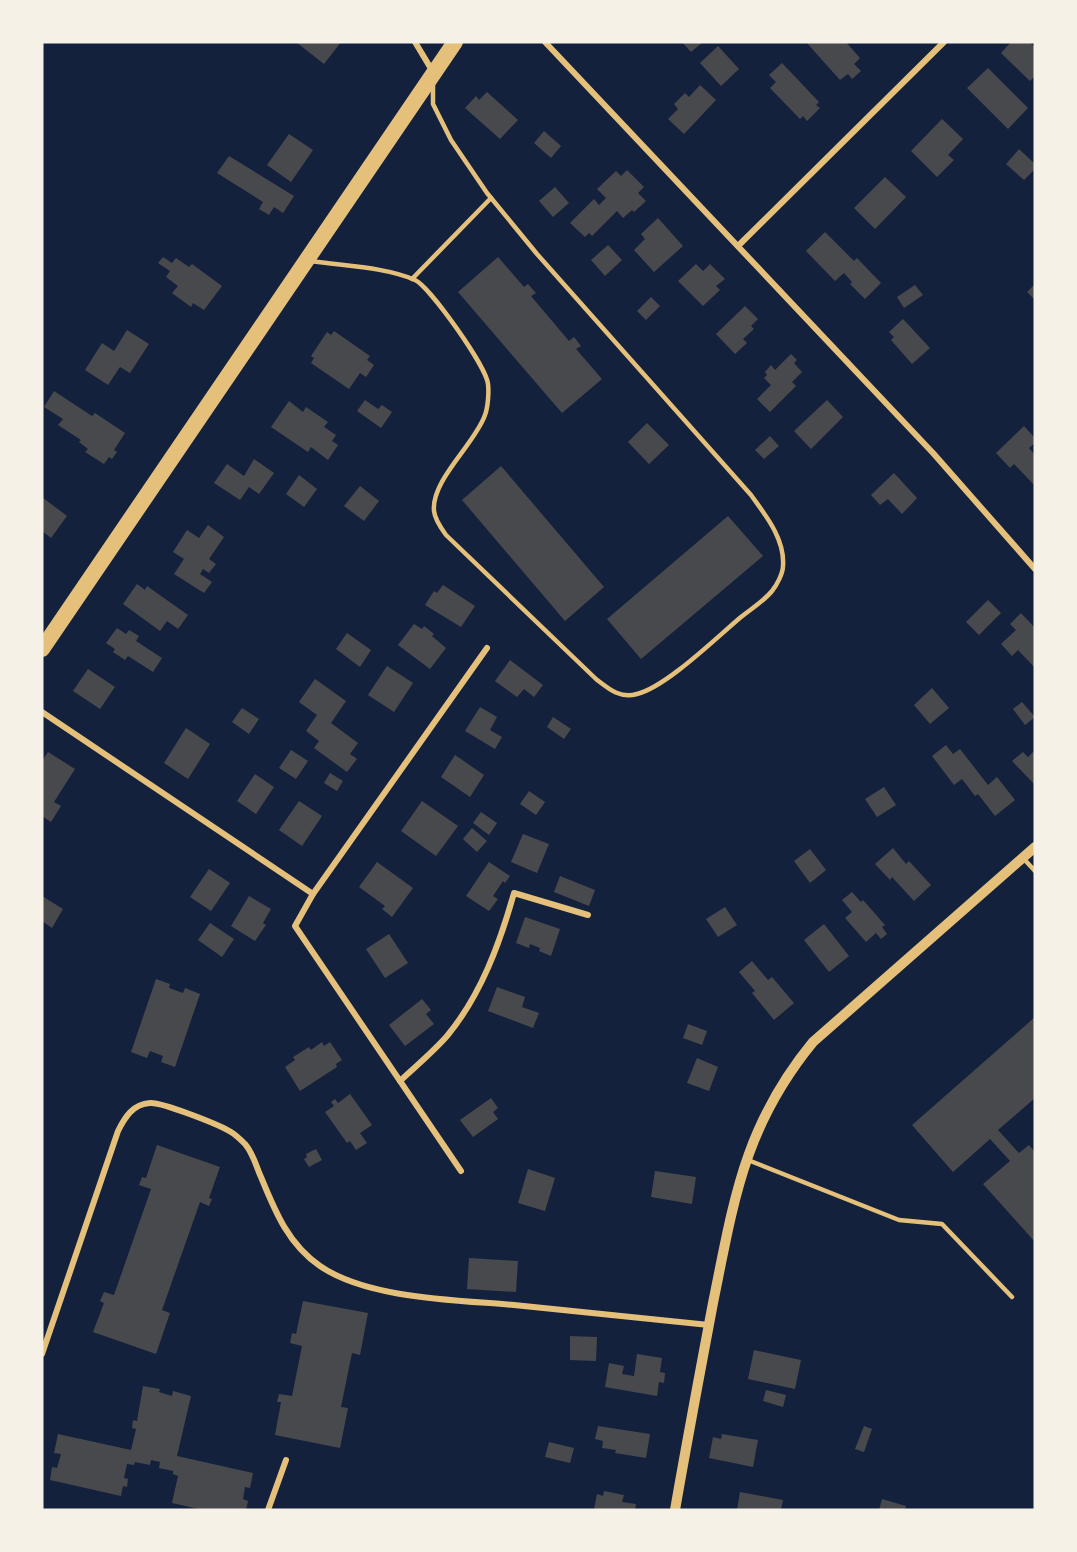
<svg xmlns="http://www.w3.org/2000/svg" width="1077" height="1552" viewBox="0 0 1077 1552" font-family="Commissioner,sans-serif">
<rect width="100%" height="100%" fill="#14213d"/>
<g fill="#48494c">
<path d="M296 42H341L324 64Z"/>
<path d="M682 42H703L691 52Z"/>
<path d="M806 42H846L860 58 854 64 861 71 852 79 848 74 840 80Z"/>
<path d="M1011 42H1029L1035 47V76L1030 81 1001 53Z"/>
<path d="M718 46 739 69 721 86 700 63Z"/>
<path d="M782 63 819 102 816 105 820 108 807 121 803 116 800 119 770 88 776 82 769 75Z"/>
<path d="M988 68 1028 108 1008 129 967 88Z"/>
<path d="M700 85 716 100 684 134 668 119 678 109 674 104 685 93 689 97Z"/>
<path d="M487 92 518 120 500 139 465 108 476 96 479 100Z"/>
<path d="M942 119 963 139 948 155 954 160 937 177 911 151Z"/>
<path d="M544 131 561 146 551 158 534 143Z"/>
<path d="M289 134 313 150 291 182 267 165Z"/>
<path d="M1019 149 1035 164V169L1024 180 1006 164Z"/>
<path d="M229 156 294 196 283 213 274 207 269 215 259 209 263 202 217 173Z"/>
<path d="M627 170 644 187 638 193 646 201 634 212 632 210 623 218 617 211 592 236 589 233 585 237 570 223 594 199 599 205 606 198 597 189 616 171 621 176Z"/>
<path d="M885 177 906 197 875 229 854 208Z"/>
<path d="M555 187 569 203 553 217 539 201Z"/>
<path d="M658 218 683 246 654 272 634 250 645 239 641 234Z"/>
<path d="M825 232 854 261 857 258 881 283 865 299 850 284 852 282 844 273 835 281 806 251Z"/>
<path d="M608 245 622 260 605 276 591 260Z"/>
<path d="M163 257 172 263 176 258 189 267 192 264 222 286 204 310 193 303 191 307 172 293 178 286 166 277 170 271 158 263Z"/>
<path d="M498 257 524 287 528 284 536 293 531 296 569 341 574 337 581 346 576 349 602 379 562 413 458 292Z"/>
<path d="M696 264 703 271 710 264 725 279 716 286 720 290 703 306 678 281Z"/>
<path d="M1035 284V300L1027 292Z"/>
<path d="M915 285 923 295 904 308 897 297Z"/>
<path d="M651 297 660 306 646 320 637 311Z"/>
<path d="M745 306 758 319 751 326 754 329 743 339 747 343 735 354 716 334Z"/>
<path d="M903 319 930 348 912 364 891 340 894 337 889 332Z"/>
<path d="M127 330 149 344 130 373 120 367 108 385 85 370 102 343 114 351Z"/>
<path d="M334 331 370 356 367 360 374 365 366 377 360 373 349 389 311 363 314 358 311 356 327 332 331 335Z"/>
<path d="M791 354 797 360 794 363 802 372 792 382 796 386 770 412 757 399 771 385 764 378 767 375 765 372 771 365 775 370Z"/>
<path d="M54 391 92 416 95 413 125 433 114 450 117 452 112 459 109 457 104 464 85 452 88 449 79 442 81 440 58 425 63 419 44 407Z"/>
<path d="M365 400 378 409 382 405 392 412 381 428 357 411Z"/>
<path d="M827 400 843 417 811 449 794 431Z"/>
<path d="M289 401 303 412 306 407 328 422 324 427 336 435 332 441 338 445 328 460 311 447 308 452 271 427Z"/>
<path d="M647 423 669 445 649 464 628 442Z"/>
<path d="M1024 426 1035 438V443L1029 448 1035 455V486L1014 464 1010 468 996 453Z"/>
<path d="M770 436 779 446 764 459 755 450Z"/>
<path d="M254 459 274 473 259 494 249 487 240 500 214 483 227 464 244 476Z"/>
<path d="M501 466 604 587 565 621 462 500Z"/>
<path d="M894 473 917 498 902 514 888 499 880 505 871 495Z"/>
<path d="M299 475 317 489 304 507 286 494Z"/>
<path d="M360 486 379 501 364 521 344 506Z"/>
<path d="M42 497 67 516 51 538 42 531Z"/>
<path d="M728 516 763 556 641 659 607 619Z"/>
<path d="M208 525 224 537 209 559 216 564 209 573 203 569 200 574 212 582 204 593 174 574 184 559 173 552 187 530 199 538Z"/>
<path d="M137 584 145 590 147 586 188 615 178 629 167 621 160 631 123 604Z"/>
<path d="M443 585 475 606 461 627 425 605 434 591 437 593Z"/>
<path d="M988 600 1001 613 979 635 966 622Z"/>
<path d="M1021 613 1035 628V668L1018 650 1012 656 1001 644 1016 630 1010 624Z"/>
<path d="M414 624 422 629 424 626 434 634 432 636 446 648 430 669 398 645Z"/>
<path d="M117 628 126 634 129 630 139 636 136 641 162 658 153 672 128 656 125 660 113 652 115 649 106 643Z"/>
<path d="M347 633 371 650 360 667 336 649Z"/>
<path d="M510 660 543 685 534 697 524 689 517 697 495 681Z"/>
<path d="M387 666 413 683 394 712 368 695Z"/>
<path d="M88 669 115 687 100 709 73 691Z"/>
<path d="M315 679 346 701 331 723 358 743 350 754 357 759 347 772 314 748 319 741 306 731 317 715 299 702Z"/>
<path d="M932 688 949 708 930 724 914 705Z"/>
<path d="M1022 702 1035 717 1025 725 1013 709Z"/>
<path d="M480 707 497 717 490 730 502 737 495 749 465 731Z"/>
<path d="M242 708 259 719 249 734 232 722Z"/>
<path d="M553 717 571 729 564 739 547 727Z"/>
<path d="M186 728 210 744 188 779 164 763Z"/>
<path d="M946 745 953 754 960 749 988 785 997 777 1015 800 995 816 978 794 975 796 962 779 954 785 932 756Z"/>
<path d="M291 750 308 761 296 779 279 768Z"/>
<path d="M1035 750V785L1012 761 1023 752 1028 757Z"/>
<path d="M48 752 75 769 54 802 61 806 51 822 42 816V761Z"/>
<path d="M455 755 484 775 470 797 441 777Z"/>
<path d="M330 773 343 781 337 791 324 783Z"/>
<path d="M255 774 274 787 256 814 237 801Z"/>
<path d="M884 787 896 805 877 817 865 799Z"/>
<path d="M529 791 545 802 536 815 520 804Z"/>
<path d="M299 801 322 816 302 846 279 830Z"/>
<path d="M422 801 458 826 436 856 401 831Z"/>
<path d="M481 812 497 823 489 835 473 823Z"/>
<path d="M472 828 487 841 477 852 463 839Z"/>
<path d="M523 834 549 844 537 873 511 862Z"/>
<path d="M893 848 906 864 909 861 931 885 914 901 892 877 890 880 875 864Z"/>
<path d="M810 849 826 870 810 883 794 861Z"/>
<path d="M377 862 413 888 392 917 382 909 385 906 359 887Z"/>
<path d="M489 862 510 876 505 883 503 881 493 896 498 899 489 911 466 896Z"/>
<path d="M209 869 230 883 211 911 190 897Z"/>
<path d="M560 876 595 890 589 906 554 892Z"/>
<path d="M852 892 861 902 863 900 885 925 882 927 887 934 881 939 876 933 866 942 845 918 852 912 842 900Z"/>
<path d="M42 896 63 909 52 928 42 921Z"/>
<path d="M249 896 271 909 263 923 266 925 255 941 231 926Z"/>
<path d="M725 907 737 925 718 937 706 919Z"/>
<path d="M525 917 560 929 551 956 539 951 540 948 530 944 529 948 516 943Z"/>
<path d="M210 923 234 939 222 957 198 940Z"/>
<path d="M824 924 849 956 829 972 804 940Z"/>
<path d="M389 934 408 963 385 978 366 949Z"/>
<path d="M752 961 768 980 772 977 794 1003 774 1020 752 993 755 991 739 972Z"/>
<path d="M156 979 170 984 169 988 183 993 185 988 200 994 175 1067 161 1062 163 1056 150 1051 147 1058 131 1052Z"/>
<path d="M497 987 525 997 522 1007 539 1013 533 1028 488 1011Z"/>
<path d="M422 999 431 1010 426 1014 434 1024 405 1046 389 1025Z"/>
<path d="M1035 1017V1098L998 1130 1019 1153 1029 1145 1035 1152V1242L983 1184 1010 1161 990 1139 953 1172 912 1125Z"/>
<path d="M688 1024 707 1031 702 1045 683 1038Z"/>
<path d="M322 1042 324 1046 330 1042 342 1060 336 1064 337 1067 300 1091 285 1067 295 1060 293 1057 309 1047 311 1050Z"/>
<path d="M697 1058 718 1067 709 1091 687 1083Z"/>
<path d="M350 1094 372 1125 360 1133 367 1143 356 1150 350 1141 347 1143 325 1112 334 1106 331 1102 335 1099 338 1103Z"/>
<path d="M491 1098 498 1108 493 1112 498 1119 473 1137 460 1120Z"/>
<path d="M157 1145 220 1167 209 1198 212 1199 209 1206 200 1202 162 1310 170 1313 156 1354 93 1332 104 1303 100 1301 104 1292 114 1295 151 1189 139 1185 142 1177 146 1178Z"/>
<path d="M316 1149 322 1160 309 1167 304 1159 307 1157 306 1154Z"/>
<path d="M528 1169 555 1178 545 1211 518 1203Z"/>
<path d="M655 1171 696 1177 692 1204 651 1197Z"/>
<path d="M469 1258 518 1261 516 1292 467 1289Z"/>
<path d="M303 1301 368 1313 360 1355 352 1353 341 1407 348 1408 340 1448 275 1435 281 1402H277L279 1394 292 1396 302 1346 290 1343 292 1333 296 1334Z"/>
<path d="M570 1336 597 1337 596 1361 570 1360Z"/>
<path d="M754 1350 801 1360 795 1389 748 1379Z"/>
<path d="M637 1354 662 1358 660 1372 665 1373 664 1383 659 1382 657 1396 605 1387 609 1363 624 1366 622 1374 634 1376Z"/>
<path d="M143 1386 160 1389 159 1392 172 1396 173 1391 191 1396 177 1456 253 1473 250 1488 245 1487 243 1499 248 1501 246 1510H203L172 1503 178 1476 173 1474V1471L159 1468 160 1462 151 1460 150 1465 135 1462 134 1465 127 1464 124 1478 128 1479 127 1487 123 1486 121 1496 50 1480 52 1467 57 1468 61 1454 54 1453 58 1434 131 1450 136 1429 132 1428 133 1420 137 1421Z"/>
<path d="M766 1390 786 1395 783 1407 763 1401Z"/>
<path d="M598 1426 650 1434 646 1458 615 1453 616 1450 602 1448 603 1441 595 1439Z"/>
<path d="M864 1426 872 1429 864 1452 855 1449Z"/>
<path d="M722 1434 758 1440 753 1467 709 1458 713 1437 721 1439Z"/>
<path d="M549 1442 574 1448 570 1463 545 1457Z"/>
<path d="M604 1491 624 1495 622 1502 636 1504 635 1510 594 1509 597 1494 603 1496Z"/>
<path d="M740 1492 783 1500 781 1510H737Z"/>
<path d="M882 1499 906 1506 905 1510H879Z"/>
</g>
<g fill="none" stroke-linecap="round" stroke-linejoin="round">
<g stroke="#e5c07b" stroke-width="4.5">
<path d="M311 261C343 266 386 267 415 280 430 287 486 366 488 384 489 392 488 407 485 415 475 444 431 480 434 511 435 520 441 528 446 535L596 679C609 689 620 699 637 694 666 687 716 638 741 617 751 609 764 601 772 591 777 585 783 573 783 566 785 539 766 516 751 495L537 254 487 193 451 140 433 104V84"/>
<path d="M412 279 491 198"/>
<path d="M1023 858 1035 871"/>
<path d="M748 1160 899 1220 942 1224 1012 1297"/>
</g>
<g stroke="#e5c07b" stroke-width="6">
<path d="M415 42 433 72"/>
<path d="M545 42 933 453 1035 569"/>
<path d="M738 246 944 42"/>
<path d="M42 712 313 894 295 926 461 1171"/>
<path d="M313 894 487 648"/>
<path d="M400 1081C416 1066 433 1052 447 1036 481 995 500 943 514 893L588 915"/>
<path d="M42 1354 118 1131C125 1117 133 1104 150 1103 162 1102 220 1125 231 1132 236 1135 241 1140 245 1144 253 1153 256 1166 261 1177 275 1211 288 1244 320 1266 368 1299 457 1300 514 1305 579 1312 644 1318 709 1325"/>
<path d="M268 1510 286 1460"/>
</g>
<path stroke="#e5c07b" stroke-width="10" d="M675 1510C687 1441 700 1372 713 1303 734 1200 744 1126 813 1042L1035 847"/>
<path stroke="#e5c07b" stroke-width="16" d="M42 649 455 42"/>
</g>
<rect width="1077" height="1552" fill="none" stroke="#f6f1e7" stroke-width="87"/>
</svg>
